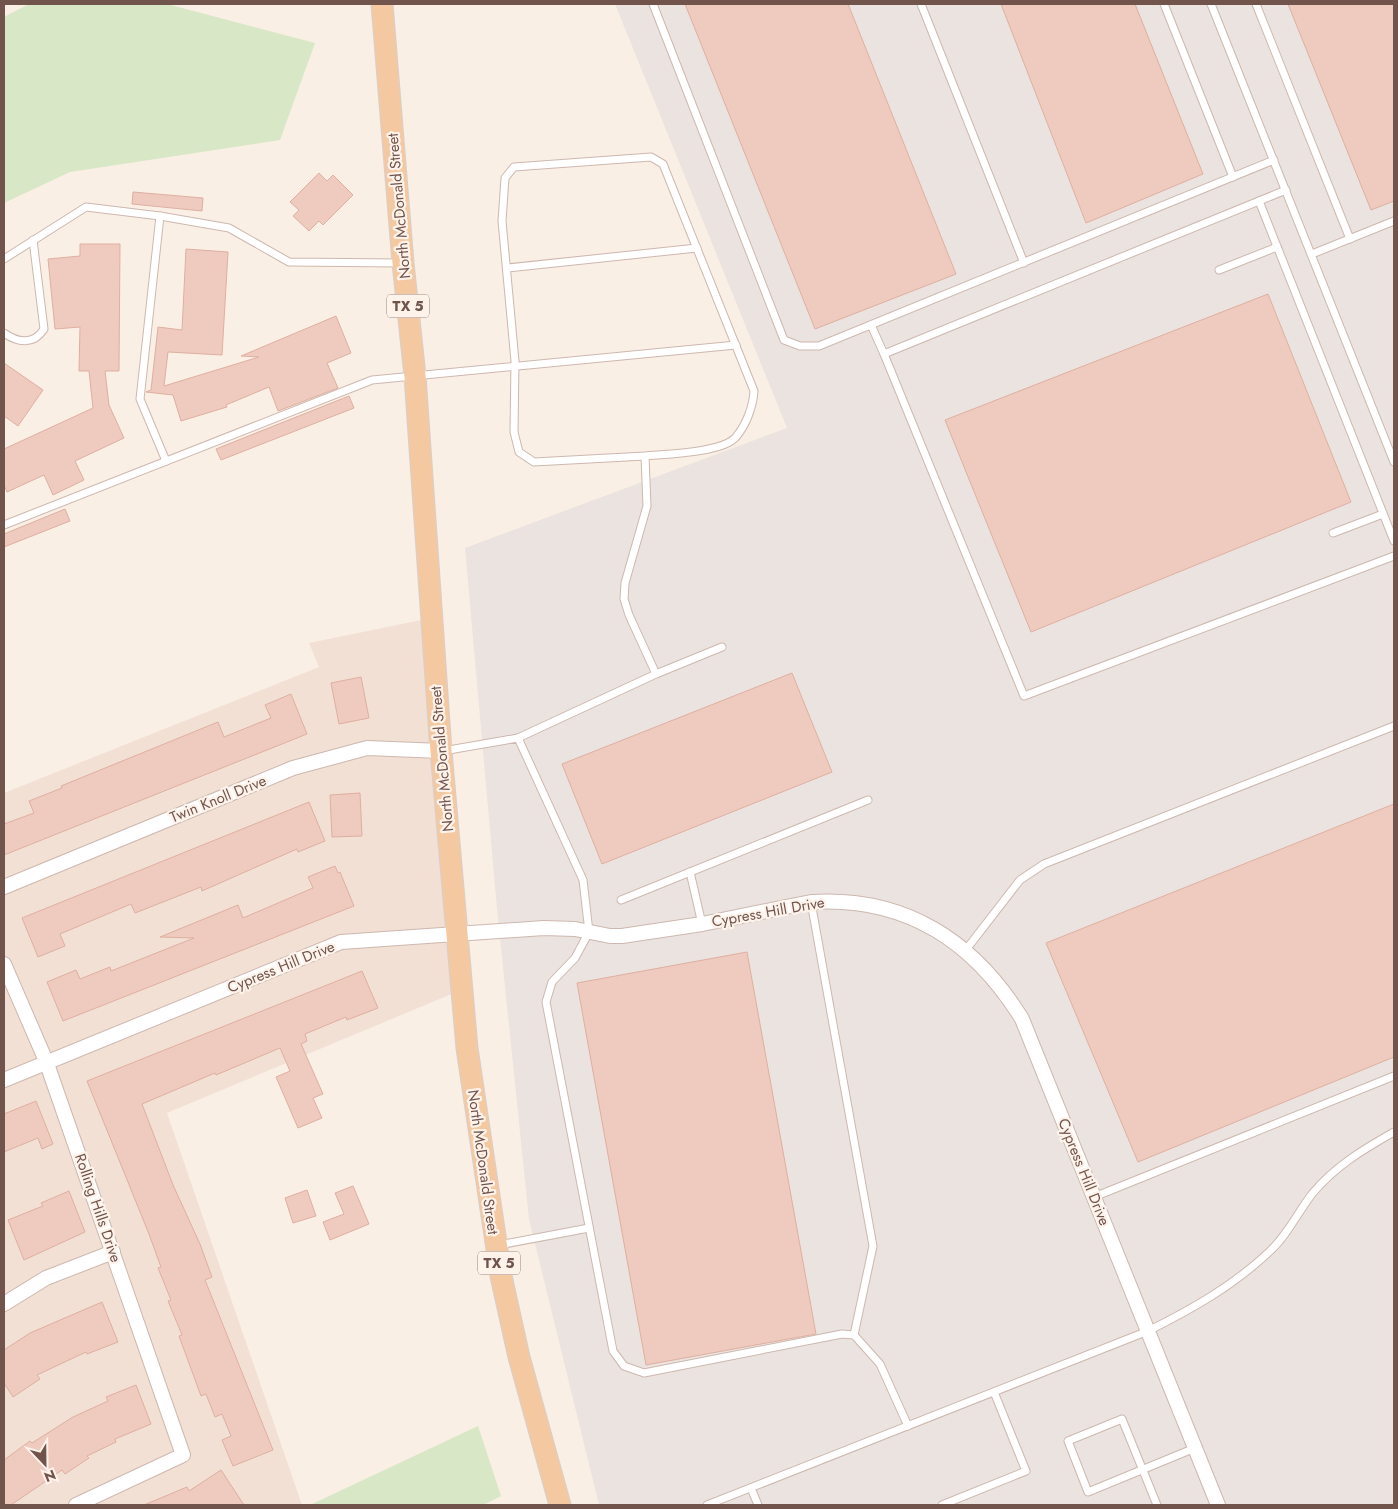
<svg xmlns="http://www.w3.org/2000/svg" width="1398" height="1509" viewBox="0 0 1398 1509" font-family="Jost,sans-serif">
<rect width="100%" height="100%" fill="#faefe5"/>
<path fill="#f2e0d4" d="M431 618 461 990 167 1113 302 1505H4V793L319 667 309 643Z"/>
<path fill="#ebe3df" d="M615 4H1394V1505H599L529 1219 497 909 465 548 787 428Z"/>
<g fill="#d8e7c5">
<path d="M29 4H167L315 43 280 140 70 172 4 203V17Z"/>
<path d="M478 1426 501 1496 483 1505H310Z"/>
</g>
<g fill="#eecabf" stroke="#dfafa0">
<path d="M685 4H848L956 274 815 329Z"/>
<path d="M1001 4H1135L1203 174 1086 223Z"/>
<path d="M1288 4H1394V201L1371 210Z"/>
<path d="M319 173 327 181 333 175 353 195 323 225 319 221 309 231 293 216 299 210 290 202Z"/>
<path d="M133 192 203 198 202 211 132 204Z"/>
<path d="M80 244H120L119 371H105L109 405 124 438 75 461 84 480 53 495 44 475 7 492 4 485V449L93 408 89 371H79L80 327 55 329 48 259 80 256Z"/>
<path d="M186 249 228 252 222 355 168 352 164 386 259 357 241 356 336 316 351 353 327 363 338 388 278 411 269 387 226 405 227 407 181 421 173 395 146 392 151 390 158 327 182 330Z"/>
<path d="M1268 294 1351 502 1031 632 945 420Z"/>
<path d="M4 363 43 390 18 426 4 416Z"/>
<path d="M349 396 354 408 221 460 216 449Z"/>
<path d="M65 509 70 521 4 547V534Z"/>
<path d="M792 673 832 772 602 864 562 764Z"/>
<path d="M361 677 369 718 339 724 331 683Z"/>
<path d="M291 694 307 734 4 855V824L34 813 29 801 62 788 61 786 218 722 224 737 271 718 265 705Z"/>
<path d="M360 793 362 836 332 837 330 795Z"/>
<path d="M309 802 325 841 298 852 297 849 202 891 201 887 135 913 131 904 60 934 65 946 38 957 22 918Z"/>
<path d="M1394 804V1057L1138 1162 1046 943Z"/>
<path d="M335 866 338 873 340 872 354 906 63 1021 47 982 76 970 80 979 110 967 111 971 194 938 160 937 238 905 243 918 313 888 308 877Z"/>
<path d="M747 952 816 1334 646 1365 577 983Z"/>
<path d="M362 971 378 1008 347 1020 346 1017 305 1034 307 1041 301 1044 323 1094 313 1098 322 1118 298 1128 276 1077 290 1071 280 1048 216 1075 215 1073 142 1104 173 1185 200 1244 212 1277 205 1280 273 1450 233 1466 222 1440 231 1436 222 1414 215 1417 206 1394 201 1396 179 1336 182 1335 168 1301 171 1300 158 1268 161 1267 149 1234 87 1081Z"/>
<path d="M36 1101 53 1144 42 1149 38 1138 4 1152V1114Z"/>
<path d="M353 1186 369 1224 330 1240 323 1222 344 1214 335 1193Z"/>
<path d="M307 1190 316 1216 293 1223 285 1198Z"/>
<path d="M69 1191 85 1232 24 1260 8 1220 43 1206 41 1203Z"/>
<path d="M102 1302 118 1342 87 1354 86 1352 37 1375 40 1379 13 1397 4 1383V1350L30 1333Z"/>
<path d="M136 1385 151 1424 115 1439 116 1442 87 1456 89 1458 65 1474 62 1470 11 1505H4V1460L30 1441 32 1443 73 1417 108 1401 106 1397Z"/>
<path d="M221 1470 244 1505H144L187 1487 189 1491Z"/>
</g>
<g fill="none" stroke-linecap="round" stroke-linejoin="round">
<g stroke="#cdb8af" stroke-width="9">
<g id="lane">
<path d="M653 4 784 340 800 346H819L1274 160"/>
<path d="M921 4 1024 263"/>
<path d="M1164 4 1233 177"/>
<path d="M1211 4 1394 462"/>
<path d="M1256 4 1350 239"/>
<path d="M1286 190 884 354 1024 696 1394 556"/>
<path d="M1259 201 1394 541"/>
<path d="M160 216 140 399 166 461"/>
<path d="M1312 254 1394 221"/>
<path d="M4 259 86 207 160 216 229 228 289 262 400 263"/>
<path d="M507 268 697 248"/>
<path d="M1219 270 1277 247"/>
<path d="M871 325 884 354"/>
<path d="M4 333C18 343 34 345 44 329L33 240"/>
<path d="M645 456 534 462 519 452 514 432 515 361 502 221 505 178 514 167 651 157 663 164 754 391C753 407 746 425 736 437 722 453 666 454 645 456L647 506 625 583 624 599 629 615 656 674"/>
<path d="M4 525 372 380 736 345"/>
<path d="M1333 533 1383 514"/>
<path d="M518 738 656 674 722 647"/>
<path d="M443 751 518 738 583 880 589 932 575 958 552 982 546 1002 613 1351 624 1366 644 1373 842 1334 854 1335 880 1364 908 1426"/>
<path d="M690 872 702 924"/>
<path d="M621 900 868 800"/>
<path d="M811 902 873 1246 854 1335"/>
<path d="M965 951 1020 880 1044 864 1394 726"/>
<path d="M1094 1197 1394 1076"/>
<path d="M499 1245 589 1228"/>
<path d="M751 1488 758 1505"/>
<path d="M707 1505 1148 1331C1192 1309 1233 1286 1269 1252 1287 1236 1298 1212 1312 1194 1335 1166 1364 1149 1394 1132"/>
<path d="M942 1505 1026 1471 994 1392"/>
<path d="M1157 1505 1122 1419 1068 1441 1088 1492 1195 1448"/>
</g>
</g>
<g stroke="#cdb8af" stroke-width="16">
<g id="street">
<path d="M4 887 293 768 367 748 441 751"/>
<path d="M4 964 46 1061 183 1455 76 1505"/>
<path d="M4 1080 341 942 544 928 575 929 610 936H622L702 924 811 902C905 896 974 941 1022 1019L1218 1505"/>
<path d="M4 1304 46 1278 113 1252"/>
</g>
</g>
<g stroke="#d7cfcd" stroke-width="23">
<path id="primary" d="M382 4 403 263 415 376 441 751 467 1048 501 1276 519 1357 560 1505"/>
</g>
<use href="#lane" stroke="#fff" stroke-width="7"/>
<use href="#street" stroke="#fff" stroke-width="14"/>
<use href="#primary" stroke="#f4c9a2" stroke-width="21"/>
</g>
<g text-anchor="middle" stroke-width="4.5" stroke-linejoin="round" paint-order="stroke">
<g fill="#fef3eb" stroke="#9b847c" stroke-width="1">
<rect x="387" y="294.5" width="42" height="23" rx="4"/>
<rect x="478" y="1251.5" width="42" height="23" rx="4"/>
</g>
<g font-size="14" font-weight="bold" fill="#71544c">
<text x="408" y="311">TX 5</text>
<text x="499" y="1268">TX 5</text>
</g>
<g font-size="15" fill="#71544c" stroke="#fef3eb">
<text transform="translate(399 206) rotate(-95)" y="5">North McDonald Street</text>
<text transform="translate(442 759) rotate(-95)" y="5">North McDonald Street</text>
<text transform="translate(218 799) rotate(-22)" y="5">Twin Knoll Drive</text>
<text transform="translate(768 912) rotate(-10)" y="5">Cypress Hill Drive</text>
<text transform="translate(281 967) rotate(-22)" y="5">Cypress Hill Drive</text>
<text transform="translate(483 1162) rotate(82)" y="5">North McDonald Street</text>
<text transform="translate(1084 1172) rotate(68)" y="5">Cypress Hill Drive</text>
<text transform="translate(98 1208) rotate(71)" y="5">Rolling Hills Drive</text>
</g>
</g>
<rect width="1398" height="1509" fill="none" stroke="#71544c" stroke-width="10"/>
<g transform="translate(45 1464) rotate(158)" stroke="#fef3eb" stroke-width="4" paint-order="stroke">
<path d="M0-4L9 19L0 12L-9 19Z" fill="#71544c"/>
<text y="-8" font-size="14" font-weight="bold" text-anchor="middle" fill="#71544c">N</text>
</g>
</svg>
